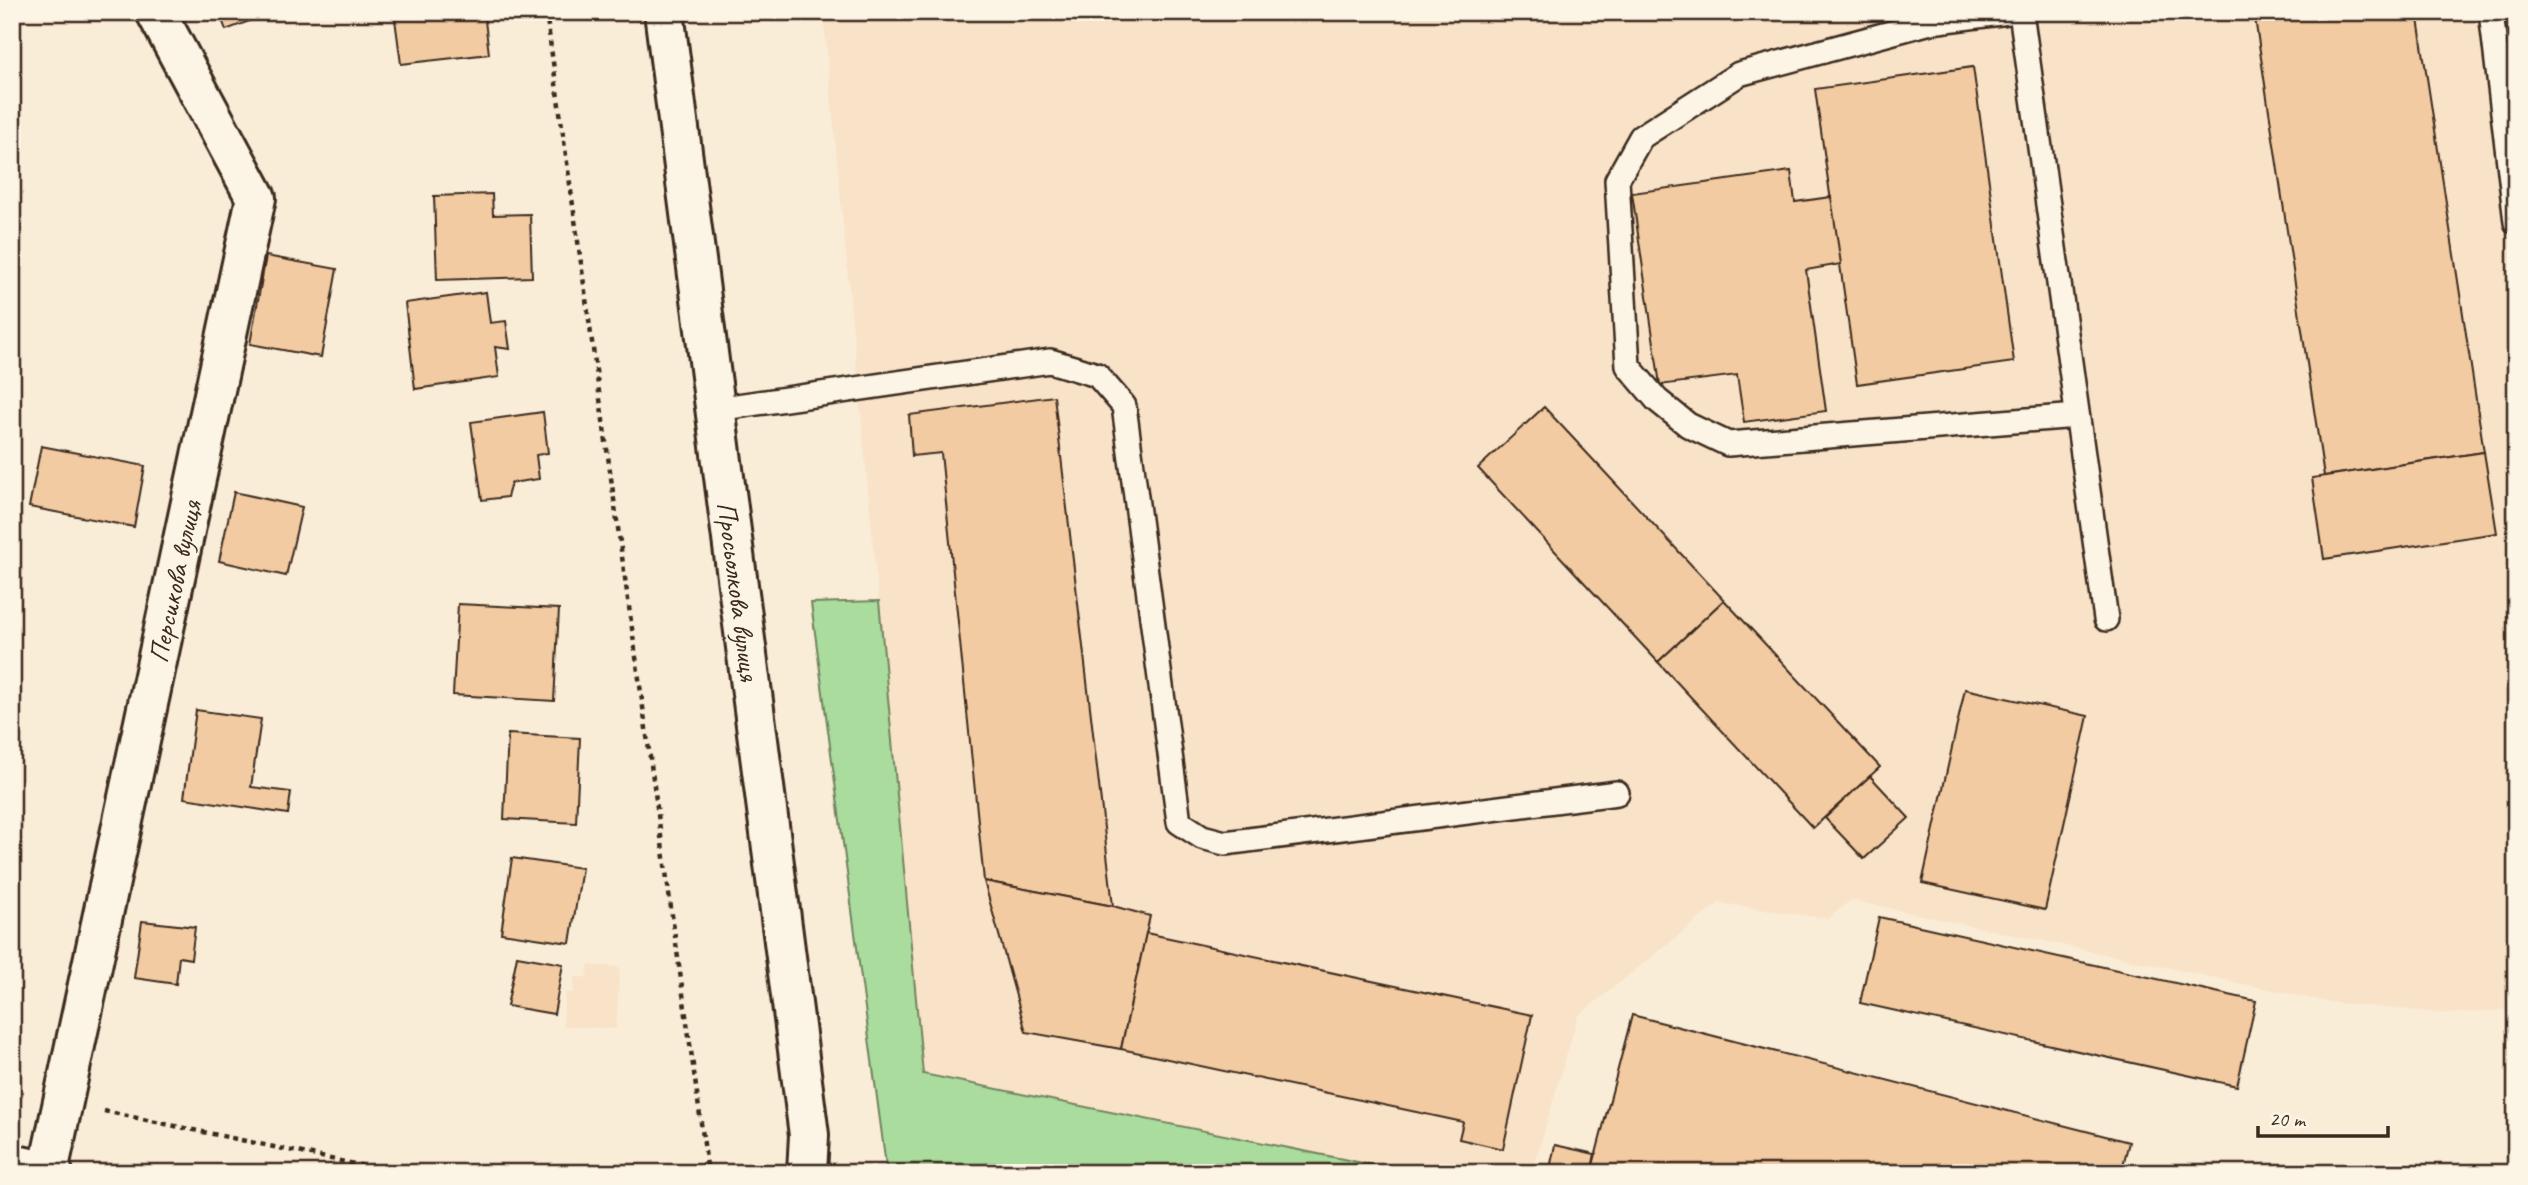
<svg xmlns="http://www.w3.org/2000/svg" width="2528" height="1185" viewBox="0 0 2528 1185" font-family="Caveat,sans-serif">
<rect width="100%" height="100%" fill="#faedd8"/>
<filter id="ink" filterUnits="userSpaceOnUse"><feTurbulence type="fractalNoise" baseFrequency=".0143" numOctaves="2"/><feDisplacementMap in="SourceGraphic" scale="14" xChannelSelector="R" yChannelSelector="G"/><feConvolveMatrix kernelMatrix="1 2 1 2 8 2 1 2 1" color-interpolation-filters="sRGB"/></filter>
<g filter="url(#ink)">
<g fill="#f8e3c8">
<path d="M823 12H2516V1009L2448 1014 2327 1002 1851 900 1828 919 1719 903 1578 1016 1532 1173H1412L923 1074Z"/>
<path d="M588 965 620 967 616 1029 563 1026 565 993H573L574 977H587Z"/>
</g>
<path fill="#a9dc9d" stroke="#72835e" stroke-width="2" d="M879 601 923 1074 1412 1173H887L811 603Z"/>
<g fill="#f3cba2" stroke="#3b2a1e" stroke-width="2">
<path d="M219 12H273L226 30Z"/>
<path d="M394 12H484L489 54 401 64Z"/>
<path d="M2292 12H2417L2484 452 2324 476 2255 18Z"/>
<path d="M1973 67 2014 362 1857 384 1815 89Z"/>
<path d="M1791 171 1795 202 1831 197 1841 264 1806 270 1826 411 1744 422 1737 375 1660 385 1632 193Z"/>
<path d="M492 194 493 215 530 214 532 277 437 280 434 196Z"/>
<path d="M266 256 337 269 321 357 250 344Z"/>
<path d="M486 292 490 323 506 321 510 349 495 347 499 377 415 389 405 303Z"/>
<path d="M1054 396 1113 906 984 881 941 453 912 456 909 415Z"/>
<path d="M1544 407 1724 600 1658 662 1478 468Z"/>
<path d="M543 412 548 453 536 455 539 479 511 483 507 497 482 500 471 422Z"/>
<path d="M41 446 145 466 134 527 29 507Z"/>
<path d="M2484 452 2497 533 2324 559 2312 478Z"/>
<path d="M234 492 302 507 286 576 219 561Z"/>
<path d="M1724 600 1880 767 1813 828 1658 662Z"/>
<path d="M458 604 559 609 554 701 453 695Z"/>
<path d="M1965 689 2088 716 2045 910 1922 883Z"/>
<path d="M196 710 261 719 251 787 291 792 288 814 184 798Z"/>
<path d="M508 734 580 738 576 823 504 819Z"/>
<path d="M1870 776 1909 818 1864 859 1825 818Z"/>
<path d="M512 858 582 868 570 943 501 933Z"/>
<path d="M984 881 1113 906 1150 916 1121 1049 1026 1032Z"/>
<path d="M1879 917 2256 1001 2237 1086 1860 1003Z"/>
<path d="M142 921 195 927 191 959 179 957 176 984 134 978Z"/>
<path d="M1146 933 1532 1015 1503 1149 1459 1139 1463 1122 1121 1049Z"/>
<path d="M517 956 563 964 554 1014 507 1006Z"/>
<path d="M1632 1015 2129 1142 2121 1173H1591Z"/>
<path d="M1555 1145 1595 1154 1591 1173H1549Z"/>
</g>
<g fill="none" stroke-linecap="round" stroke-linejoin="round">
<g stroke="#3b2a1e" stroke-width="28">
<g id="lane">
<path d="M2008 12 1931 22 1739 74 1641 137 1617 180 1628 366 1657 400 1688 425 1728 444 2077 416"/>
<path d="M2021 12 2106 619"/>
<path d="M2491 12 2516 222"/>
<path d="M716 409 1050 361 1097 375 1124 406 1179 822 1202 837 1225 843 1617 793"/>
</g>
</g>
<g stroke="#3b2a1e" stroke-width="44">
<g id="street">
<path id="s1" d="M48 1172 256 198 156 12"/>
</g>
</g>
<g stroke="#3b2a1e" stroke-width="44">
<g id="secondary">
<path id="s2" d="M664 12 809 1135 807 1173"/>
</g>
</g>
<g stroke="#3b2a1e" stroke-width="44">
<path id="primary" d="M12 1164 53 1173"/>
</g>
<g stroke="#3b2a1e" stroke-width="4.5" stroke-dasharray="5 5" stroke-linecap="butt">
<path d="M546 12 708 1173"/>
<path d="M12 1092 23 1094"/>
<path d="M104 1111 397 1173"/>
</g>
<use href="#lane" stroke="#fcf5e5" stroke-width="23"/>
<use href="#street" stroke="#fcf5e5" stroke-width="38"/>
<use href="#secondary" stroke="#fcf5e5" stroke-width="38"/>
<use href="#primary" stroke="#fcf5e5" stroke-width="38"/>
</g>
</g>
<g text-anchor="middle" stroke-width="6" stroke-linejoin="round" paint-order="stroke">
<g font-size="28" fill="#3b2a1e" stroke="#fcf5e5">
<text dy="10" stroke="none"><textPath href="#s1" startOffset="604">Персикова вулиця</textPath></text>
<text dy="10" stroke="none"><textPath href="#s2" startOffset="584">Просьолкова вулиця</textPath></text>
</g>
</g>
<rect width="2528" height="1185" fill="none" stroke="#fcf5e5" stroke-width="42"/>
<rect x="21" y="21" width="2486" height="1143" fill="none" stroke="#3b2a1e" stroke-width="2.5" filter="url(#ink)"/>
<path d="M2258 1126v10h130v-10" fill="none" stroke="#3b2a1e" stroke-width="3.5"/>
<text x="2269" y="1126" font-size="21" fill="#3b2a1e" stroke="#fcf5e5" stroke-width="5" paint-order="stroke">20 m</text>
</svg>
